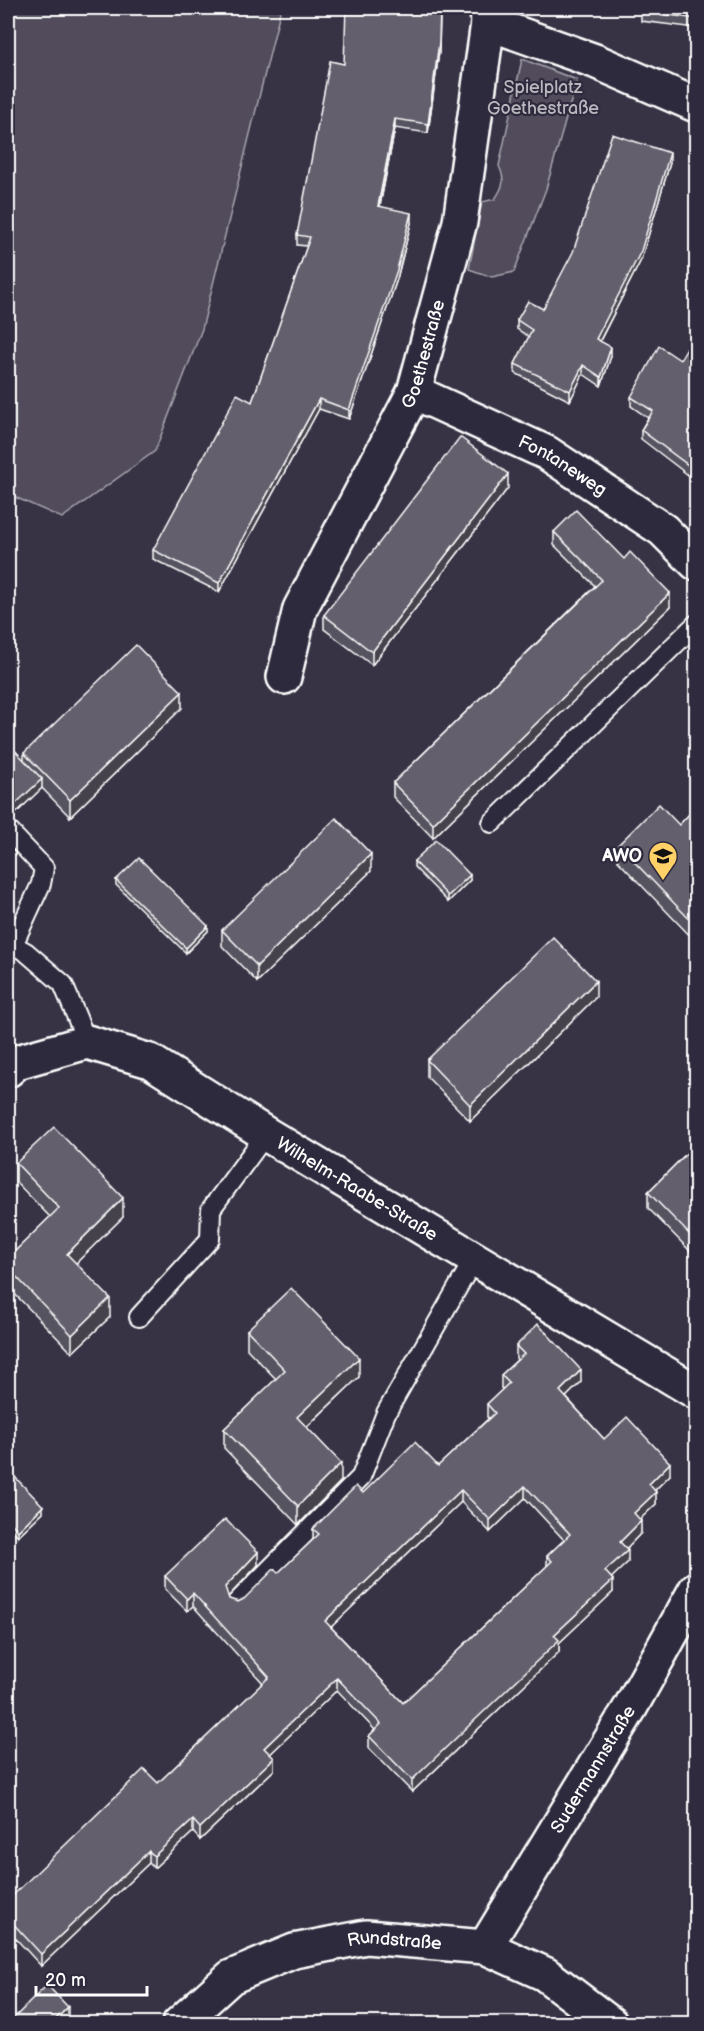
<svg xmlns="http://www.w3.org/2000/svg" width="704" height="2031" viewBox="0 0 704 2031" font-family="'Balsamiq Sans',sans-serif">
<rect width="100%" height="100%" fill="#373345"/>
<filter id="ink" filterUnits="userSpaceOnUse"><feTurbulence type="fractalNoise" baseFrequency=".0167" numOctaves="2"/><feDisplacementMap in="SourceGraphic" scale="12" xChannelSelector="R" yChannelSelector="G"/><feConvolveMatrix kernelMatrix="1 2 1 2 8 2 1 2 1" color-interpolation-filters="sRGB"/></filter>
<g filter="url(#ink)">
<g fill="#514c5c" stroke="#a8a6ae" stroke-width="1.5">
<path d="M8 8H281L202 329 155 451 62 518 8 494Z"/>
<path d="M522 59 577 80 546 189 514 272 492 277 469 269 482 202 495 199C503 187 506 181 499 166Z"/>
</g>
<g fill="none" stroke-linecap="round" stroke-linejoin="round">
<g stroke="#fff" stroke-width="22">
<g id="lane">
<path d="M492 823 696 624"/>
<path d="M8 830 44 868 41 884 13 945"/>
<path d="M8 942 26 952 63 984 87 1042"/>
<path d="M139 1317 210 1239 211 1209 266 1134"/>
<path d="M236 1603 361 1477 386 1413 474 1259"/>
</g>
</g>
<g stroke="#fff" stroke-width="38">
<g id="street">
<path d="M488 23 595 61 696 105"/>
<path id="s1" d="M414 392 547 453 663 530 696 563"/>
<path id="s2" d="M284 677 300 609 414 392 460 222 488 23 487 8"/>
<path id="s3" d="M8 1070 17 1062 87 1042 150 1061 266 1134 696 1392"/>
<path id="s4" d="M485 1947 630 1708 696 1589"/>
<path id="s5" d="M179 2024 231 1977 294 1951 366 1937 485 1947 545 1974 611 2024"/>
</g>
</g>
<use href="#lane" stroke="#2f2a3d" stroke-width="18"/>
<use href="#street" stroke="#2f2a3d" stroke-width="33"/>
</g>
<g fill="#55525e" stroke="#fff" stroke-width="1.5" fill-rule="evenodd">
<path d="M440 8 439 52 428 133 395 128 380 206 411 223 397 279 349 419 319 409 219 592 153 559V550L252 402 307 246 297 245V235L344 64Z"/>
<path d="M696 8V28L641 21V11Z"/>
<path d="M670 163 641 260 600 341 611 356 601 386 583 374 570 401 515 373V364L529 337 517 329V320L543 309Z"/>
<path d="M696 246V270L691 267V258Z"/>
<path d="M696 333V481L641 439V430L648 418 631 406V397L680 360Z"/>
<path d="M508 488 372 665 324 629V615Z"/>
<path d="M554 532 670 607 433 838 393 797V783L595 586 554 545Z"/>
<path d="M182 708 70 817 42 788 10 819 24 760V753Z"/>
<path d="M696 807V942L618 861V845L679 825Z"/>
<path d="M414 861 470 880 448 902 414 867Z"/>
<path d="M371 871 257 982 222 946V930Z"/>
<path d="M116 880 208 931 186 953 116 885Z"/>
<path d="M596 997 470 1121 427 1077V1060Z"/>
<path d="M696 1144 691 1252 648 1208V1192Z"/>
<path d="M16 1163 123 1217 76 1263 110 1317 72 1353 8 1287V1258L50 1217 16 1182Z"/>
<path d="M247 1330 359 1377 307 1427 341 1481 298 1525 224 1448V1429L276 1379 247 1349Z"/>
<path d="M516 1346 581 1382 566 1397 604 1439 670 1475 655 1490 656 1504 640 1519 641 1533 626 1549 628 1562 611 1578 613 1592 559 1643V1652L412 1792 369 1748V1736L375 1730 337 1690 270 1754 274 1770 200 1840 193 1832 154 1868 149 1863 41 1966 8 1930V1900L158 1783 263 1683 193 1606 187 1611 165 1589V1576L258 1565 228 1597 229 1599 238 1602 244 1599 278 1573 313 1540V1529L363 1493 438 1466 489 1418 487 1417V1404L503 1389 501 1388V1375L517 1360 516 1358ZM525 1498 564 1540 547 1556V1566L403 1703 331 1627 461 1502 490 1532Z"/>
<path d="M8 1470 43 1512 18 1536 8 1525Z"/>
</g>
<g fill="#45424c" stroke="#fff" stroke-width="1.5">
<path d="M440 8 439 52 428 133V124Z"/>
<path d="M395 119V128L378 215V206Z"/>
<path d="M670 153V163L641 260 596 348V339Z"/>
<path d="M411 213V223L397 279 349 419V410Z"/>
<path d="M611 347V356L601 386V377Z"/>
<path d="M583 365V374L570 401V391Z"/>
<path d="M319 399V409L219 592V583Z"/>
<path d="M508 474V488L372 665V652Z"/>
<path d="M670 593V607L433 838V824Z"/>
<path d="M182 692V708L70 817V800Z"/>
<path d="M42 779V788L10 819 8 820V810Z"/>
<path d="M371 854V871L257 982V966Z"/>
<path d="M470 875V880L448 902V896Z"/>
<path d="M208 926V931L186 953V948Z"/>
<path d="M596 981V997L470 1121V1105Z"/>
<path d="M123 1198V1217L67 1272V1254Z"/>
<path d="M696 1230V1247L691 1252V1236Z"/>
<path d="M110 1298V1317L72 1353V1335Z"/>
<path d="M359 1358V1377L297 1436V1417Z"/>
<path d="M581 1370V1382L560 1403V1391Z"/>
<path d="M341 1463V1481L298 1525V1506Z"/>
<path d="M670 1463V1475L649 1496V1484Z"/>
<path d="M525 1486V1498L490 1532V1520Z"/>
<path d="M461 1490V1502L325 1633V1621Z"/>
<path d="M656 1492V1504L634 1525V1513Z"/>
<path d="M43 1506V1512L18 1536V1531Z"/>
<path d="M641 1521V1533L620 1555V1542Z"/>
<path d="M628 1550V1562L605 1584V1571Z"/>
<path d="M258 1552V1565L225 1600V1587Z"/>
<path d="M613 1580V1592L559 1643V1652L412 1792V1780L554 1635Z"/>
<path d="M193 1593V1606L187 1611V1599Z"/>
<path d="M9 1622V1641L8 1642V1623Z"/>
<path d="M337 1678V1690L264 1760V1748Z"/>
<path d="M274 1758V1770L200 1840V1828Z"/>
<path d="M193 1820V1832L154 1868V1856Z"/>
<path d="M149 1851V1863L41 1966V1954Z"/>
<path d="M68 2007V2017L61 2024H51Z"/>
</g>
<g fill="#635f6d" stroke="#fff" stroke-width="1.5" fill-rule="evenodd">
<path d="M346 8H440L439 42 428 124 395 119 378 206 411 213 397 270 349 410 319 399 219 583 153 550 237 394 252 402 310 237 297 235 330 61 344 64Z"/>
<path d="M642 8H696V19L641 11Z"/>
<path d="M612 134 670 153 641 251 596 339 611 347 601 377 583 365 570 391 515 364 532 330 517 320 528 301 543 309 573 252Z"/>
<path d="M696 246V261L691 258Z"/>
<path d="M696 333V471L641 430 653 411 631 397 659 346 680 360Z"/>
<path d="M460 437 508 474 372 652 324 615Z"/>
<path d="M576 510 624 559 630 552 670 593 433 824 393 783 602 580 554 532Z"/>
<path d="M136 645 182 692 70 800 24 753Z"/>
<path d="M8 743 42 779 10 809 8 810Z"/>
<path d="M659 804 679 825 696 807V926L618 845Z"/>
<path d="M336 818 371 854 257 966 222 930Z"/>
<path d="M436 840 470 875 448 896 414 861Z"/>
<path d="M139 858 208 926 186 948 116 880Z"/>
<path d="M553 937 596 981 470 1105 427 1060Z"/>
<path d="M54 1127 123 1198 67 1254 110 1298 72 1335 8 1268V1258L59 1208 16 1163Z"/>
<path d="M696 1144V1230L691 1236 648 1192Z"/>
<path d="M291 1288 359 1358 297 1417 341 1463 298 1506 224 1429 285 1370 247 1330Z"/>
<path d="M538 1324 581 1370 560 1391 604 1439 627 1417 670 1463 649 1484 656 1492 634 1513 641 1521 620 1542 628 1550 605 1571 613 1580 554 1635 559 1640 412 1780 369 1736 381 1724 337 1678 264 1748 274 1758 200 1828 193 1820 154 1856 149 1851 41 1954 8 1918V1900L144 1769 158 1783 269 1677 193 1593 187 1599 165 1576 225 1519 258 1552 225 1587 229 1599 238 1602 244 1599 274 1569 278 1573 319 1534 313 1529 356 1486 363 1493 415 1442 438 1466 495 1413 487 1404 509 1383 501 1375 524 1354 516 1346ZM525 1486 570 1534 547 1556 552 1561 403 1703 325 1621 461 1490 490 1520Z"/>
<path d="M8 1470 43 1506 18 1531 8 1519Z"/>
<path d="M47 1985 68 2007 51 2024H8Z"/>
</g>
</g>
<defs>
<g id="school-pin" transform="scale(1.5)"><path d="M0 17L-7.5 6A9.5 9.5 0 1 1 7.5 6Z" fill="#ffd166" stroke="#2f2a3d"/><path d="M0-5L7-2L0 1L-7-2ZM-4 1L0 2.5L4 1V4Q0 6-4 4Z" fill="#111"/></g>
</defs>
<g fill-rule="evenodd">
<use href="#school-pin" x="663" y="856"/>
</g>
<g text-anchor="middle" stroke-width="4.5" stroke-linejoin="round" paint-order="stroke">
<g font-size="18" fill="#b9b7be" stroke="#2f2a3d">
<text x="543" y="93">Spielplatz<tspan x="543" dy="21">Goethestraße</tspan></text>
</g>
<g font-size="18" fill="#fff" stroke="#2f2a3d">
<text dy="6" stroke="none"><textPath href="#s2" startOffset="354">Goethestraße</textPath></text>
<text dy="6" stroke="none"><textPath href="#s1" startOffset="166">Fontaneweg</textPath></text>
<text dy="6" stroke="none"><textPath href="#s3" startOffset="394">Wilhelm-Raabe-Straße</textPath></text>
<text dy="6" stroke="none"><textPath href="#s4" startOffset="208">Sudermannstraße</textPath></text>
<text dy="6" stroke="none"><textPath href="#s5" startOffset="240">Rundstraße</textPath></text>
</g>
<g font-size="18" font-weight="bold" fill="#fff" stroke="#2f2a3d" text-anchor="end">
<text x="642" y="862">AWO</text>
</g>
</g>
<rect width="704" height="2031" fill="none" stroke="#2f2a3d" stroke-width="30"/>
<rect x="15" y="15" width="674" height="2001" fill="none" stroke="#fff" stroke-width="2" filter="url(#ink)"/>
<path d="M36 1986v9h111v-9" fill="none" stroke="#ffffff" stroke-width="3"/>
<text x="45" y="1986" font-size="18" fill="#ffffff" stroke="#2f2a3d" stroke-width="4.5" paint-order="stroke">20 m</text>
</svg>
